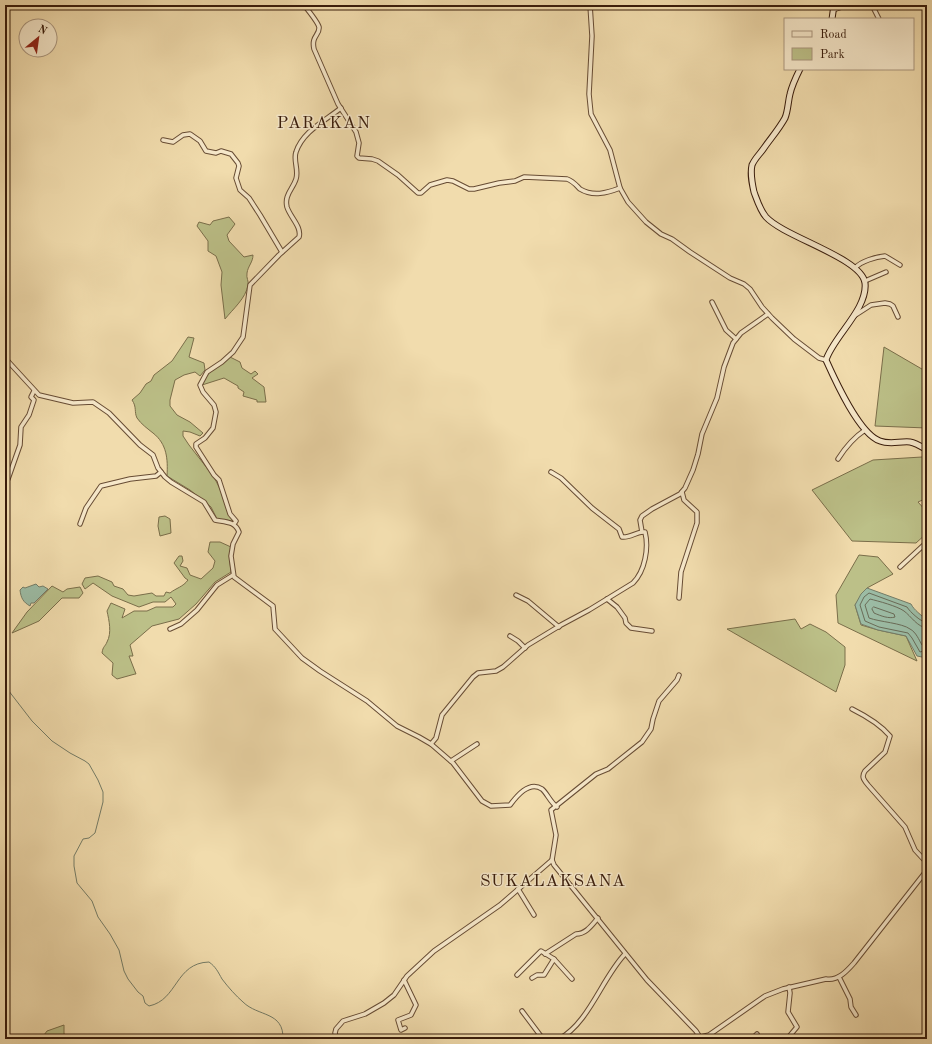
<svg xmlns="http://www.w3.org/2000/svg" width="932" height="1044" viewBox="0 0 932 1044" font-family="'Old Standard TT',serif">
<rect width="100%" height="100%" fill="#f1dcad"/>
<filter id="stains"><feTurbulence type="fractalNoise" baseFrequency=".005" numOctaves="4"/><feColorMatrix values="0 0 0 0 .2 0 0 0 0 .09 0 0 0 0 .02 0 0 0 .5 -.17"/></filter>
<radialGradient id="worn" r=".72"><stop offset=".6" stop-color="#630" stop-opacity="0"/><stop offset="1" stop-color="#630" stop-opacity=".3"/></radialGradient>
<g fill="#bcc088" stroke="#7a6e4a">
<path d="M229 217 235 224 227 235 229 241 244 257 253 255C253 262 248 266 247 273 246 278 249 281 248 285 246 298 233 309 225 319L221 285 222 272 216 256 208 251V241L197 226 199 222 210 225 213 221Z"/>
<path d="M188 337 194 338 189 357 204 363 205 370 200 376 195 372 184 375 175 380 170 400V406L177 415 190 422 203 433 200 436 190 432 183 431V436L189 445 214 477 223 495 233 521 217 519 211 507 190 490 167 476C168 459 167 444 153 433 148 429 141 424 137 418 134 412 137 407 132 400L140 393 146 384 151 381 154 375 172 361Z"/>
<path d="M884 347 927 372V428L875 426Z"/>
<path d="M230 357 240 362 242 368 251 374 255 371 258 374 252 378 264 387 266 402H257V400L243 396 244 392 238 388V386L224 378 202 385C206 371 219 365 230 357Z"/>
<path d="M922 457 927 461V498L918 502 927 512V533L916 543 852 541 812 490 873 460Z"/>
<path d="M165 516 170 519 171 533 160 536 158 526 159 517Z"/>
<path d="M210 542H220L231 547 230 562 231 572 215 582 196 604 179 619 152 626 130 645 133 656H129L136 674H135L117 679 112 675 113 663 102 653C103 646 105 647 107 642 112 633 109 620 107 611L111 603 125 609 122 618 134 611H147L156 607H173L176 604 171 597 165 602H153L139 607 112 596 93 583 85 589 82 584 85 578 98 576 112 582 114 586 123 589 128 595 134 596 152 593 156 596H164L166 592 170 593C176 588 183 587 188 580L185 578 174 563 179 556H182L183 561 180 566 187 568 190 575 201 579 213 568 215 561 208 552Z"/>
<path d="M859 555 878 557 893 574 867 588 855 605 861 625 878 630 906 636 917 661 838 623 836 595Z"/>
<path d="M52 586 63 592 67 589 80 587 83 593 79 598H62L39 621 12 633 27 612Z"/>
<path d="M795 619 801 629 810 624 826 632 845 647V665L836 692 727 629Z"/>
<path d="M64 1025V1034L75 1039H41L47 1031Z"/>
</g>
<g fill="#9cbca5" stroke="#747c67">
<path d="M36 584 39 587 43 586 48 589 34 603H31L30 606C23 602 21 598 20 590L23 587 25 588Z"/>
<path d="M867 588 911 604C914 610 921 615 927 620V653L922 657 917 656 906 636 878 630 861 624 855 605 861 594Z"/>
</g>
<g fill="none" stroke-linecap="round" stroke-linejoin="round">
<g stroke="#6a6c58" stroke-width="1">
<path d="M874 607 894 614 895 617C889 619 881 616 874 613L872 609Z"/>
<path d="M927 623C921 622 910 612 907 607L869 593 864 597 860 605 865 621 879 627 908 633 912 638 920 652 927 650"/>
<path d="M927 628C917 627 911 616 904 611 897 606 878 601 870 599L865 605 869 618C880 622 902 623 910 629 916 632 919 640 922 645H927"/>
</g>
<path stroke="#747c67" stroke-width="1" d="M5 686 32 721 52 741 70 753 85 761 89 764 98 780 103 792V802L95 833 89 838 83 839 74 856V866L77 883 92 901 98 917 110 934 119 950 124 971 128 979 138 992 143 996 145 1003 149 1006C178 1000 175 963 209 962 216 967 218 972 222 979 228 987 236 996 243 1002 258 1017 284 1011 283 1039"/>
<g stroke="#674c34" stroke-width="5.5">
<g id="minor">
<path d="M304 5C308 10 318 23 319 27 320 35 311 36 314 49L338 104 356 132 359 143 357 156 359 158 372 159 378 161 398 175 418 193H421L430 185 447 180 453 181 469 189H474L499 183 515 181 524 177 567 179C573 181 576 185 580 189 593 197 607 193 620 188"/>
<path d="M590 5 592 36 589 94 591 114 610 150 620 188 628 202 646 222 661 234 672 239 690 252 730 278 744 284 750 289 762 307 772 318 794 339 819 358 826 360"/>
<path d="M872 5 879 19"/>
<path d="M833 10 842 7 844 5"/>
<path d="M163 140 173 142 183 135 190 134 200 141 206 151 216 153 221 151 231 154 238 163 239 166 236 178 240 190 249 198 260 215 282 252"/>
<path d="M855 268C861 261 876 257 885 256L900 265"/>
<path d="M865 281 886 272"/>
<path d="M712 302 726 330 736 339"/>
<path d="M854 316 871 305 885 303 890 304 893 306 898 317"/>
<path d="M5 358 39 395 73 403 93 402 109 413 140 445 153 455 158 468 165 477 171 482 204 502 215 520C225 522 235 521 239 532L233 544 231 556 234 577 273 606 275 629 302 658 320 671 367 701 397 726 419 737 431 744 453 763 482 801 491 806 510 805C516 797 529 780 542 789 547 793 550 802 557 807"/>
<path d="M838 459C845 448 853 438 865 430"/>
<path d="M551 472 561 478 592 508 619 529 622 537C629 538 635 533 642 532"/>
<path d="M8 479 20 445 21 427 29 415 34 400 31 397 34 391"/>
<path d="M80 524 86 508 101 486 130 479 156 476 161 472"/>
<path d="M234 524 236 521 230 514 219 480 214 475 196 447V444L205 438 213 428 216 412 214 405 203 392 200 385 207 372 222 362 233 352 243 337 250 285 279 255 299 237C302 227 290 217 287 207 284 195 293 189 296 179 299 170 293 160 296 152 303 131 325 121 341 108"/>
<path d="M900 567 927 542"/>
<path d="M516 595 528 601 559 627"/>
<path d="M679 598 681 572 697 523V512L684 500 682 492"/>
<path d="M607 599 617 607 625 618 626 623 631 628 652 631"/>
<path d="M170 629 181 624 197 610 217 585 233 575"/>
<path d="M510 636 518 641 525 648"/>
<path d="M679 675 677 680 659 701 653 719 651 729 642 742 608 769 596 774 551 810 556 835 552 860 554 865 647 980 696 1031 701 1039"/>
<path d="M852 709C866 716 880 724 890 736L885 752 865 771C861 777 864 780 868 785L905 827 915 850 927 863"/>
<path d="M431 744 436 738 442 715 473 677 478 673 496 671 503 667 528 645 561 625 589 610 633 583C645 571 649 548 645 532H642L640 520 642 516 652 509 680 494 685 488 693 470 698 454 702 434 717 398 724 367 733 343 741 333 768 314"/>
<path d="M451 761 477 744"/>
<path d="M518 889 534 915"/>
<path d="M545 954 576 934C586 934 592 925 598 918"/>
<path d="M517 975 541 951 554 959 572 979"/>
<path d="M839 977 850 999 851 1007 856 1015"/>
<path d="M532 978 537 975H544L554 959"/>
<path d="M404 980 416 1005 411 1015 398 1020 401 1030 405 1028"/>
<path d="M522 1011 543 1039"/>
<path d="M701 1037 709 1035 765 996 783 989 826 979C838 981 847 971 854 963L927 870"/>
<path d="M337 1039 335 1033 336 1029 343 1021 365 1014 384 1003 394 995 407 976 434 951 500 905 552 860"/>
<path d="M559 1039C589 1023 602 978 625 954"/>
<path d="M752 1039 757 1034"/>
<path d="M787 1039 797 1027 788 1012 790 993 789 987"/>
</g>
</g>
<g stroke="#391c0b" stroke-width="7">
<g id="secondary">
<path d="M832 19 834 5"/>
<path d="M800 69C796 77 792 85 790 94 788 102 788 111 785 118 779 129 771 138 764 148 760 154 755 158 752 165 750 174 752 183 754 192 757 200 760 210 766 217 784 237 862 258 865 283 868 309 833 337 826 360 835 380 859 434 880 441 890 445 900 441 910 442 916 443 922 447 927 450"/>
</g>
</g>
<use href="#minor" stroke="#f6e8ca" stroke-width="3.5"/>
<use href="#secondary" stroke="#f6e8ca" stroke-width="5"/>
</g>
<g text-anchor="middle" stroke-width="3" stroke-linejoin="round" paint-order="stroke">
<g font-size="17" letter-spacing="1" fill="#391c0b" stroke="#f6e8ca">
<text x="324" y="128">PARAKAN</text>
<text x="553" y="886">SUKALAKSANA</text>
</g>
</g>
<rect width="932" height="1044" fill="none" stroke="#f1dcad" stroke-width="20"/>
<rect x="6" y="6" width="920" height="1032" fill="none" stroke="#391c0b" stroke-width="2"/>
<rect x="10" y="10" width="912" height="1024" fill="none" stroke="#391c0b"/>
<rect x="784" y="18" width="130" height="52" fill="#f6e8ca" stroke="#aa967e"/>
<rect x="792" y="31" width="20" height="6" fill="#f6e8ca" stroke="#aa967e"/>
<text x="820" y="38" font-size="12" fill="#391c0b">Road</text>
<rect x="792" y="48" width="20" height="12" fill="#bcc088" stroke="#aa967e"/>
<text x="820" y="58" font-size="12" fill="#391c0b">Park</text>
<g transform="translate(38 38) rotate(29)"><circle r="19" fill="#f6e8ca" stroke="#aa967e"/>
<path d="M0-3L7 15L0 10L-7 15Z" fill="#8f2418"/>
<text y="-6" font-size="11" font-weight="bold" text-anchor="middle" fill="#391c0b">N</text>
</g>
<rect width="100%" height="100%" filter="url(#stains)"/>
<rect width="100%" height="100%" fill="url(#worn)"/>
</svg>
